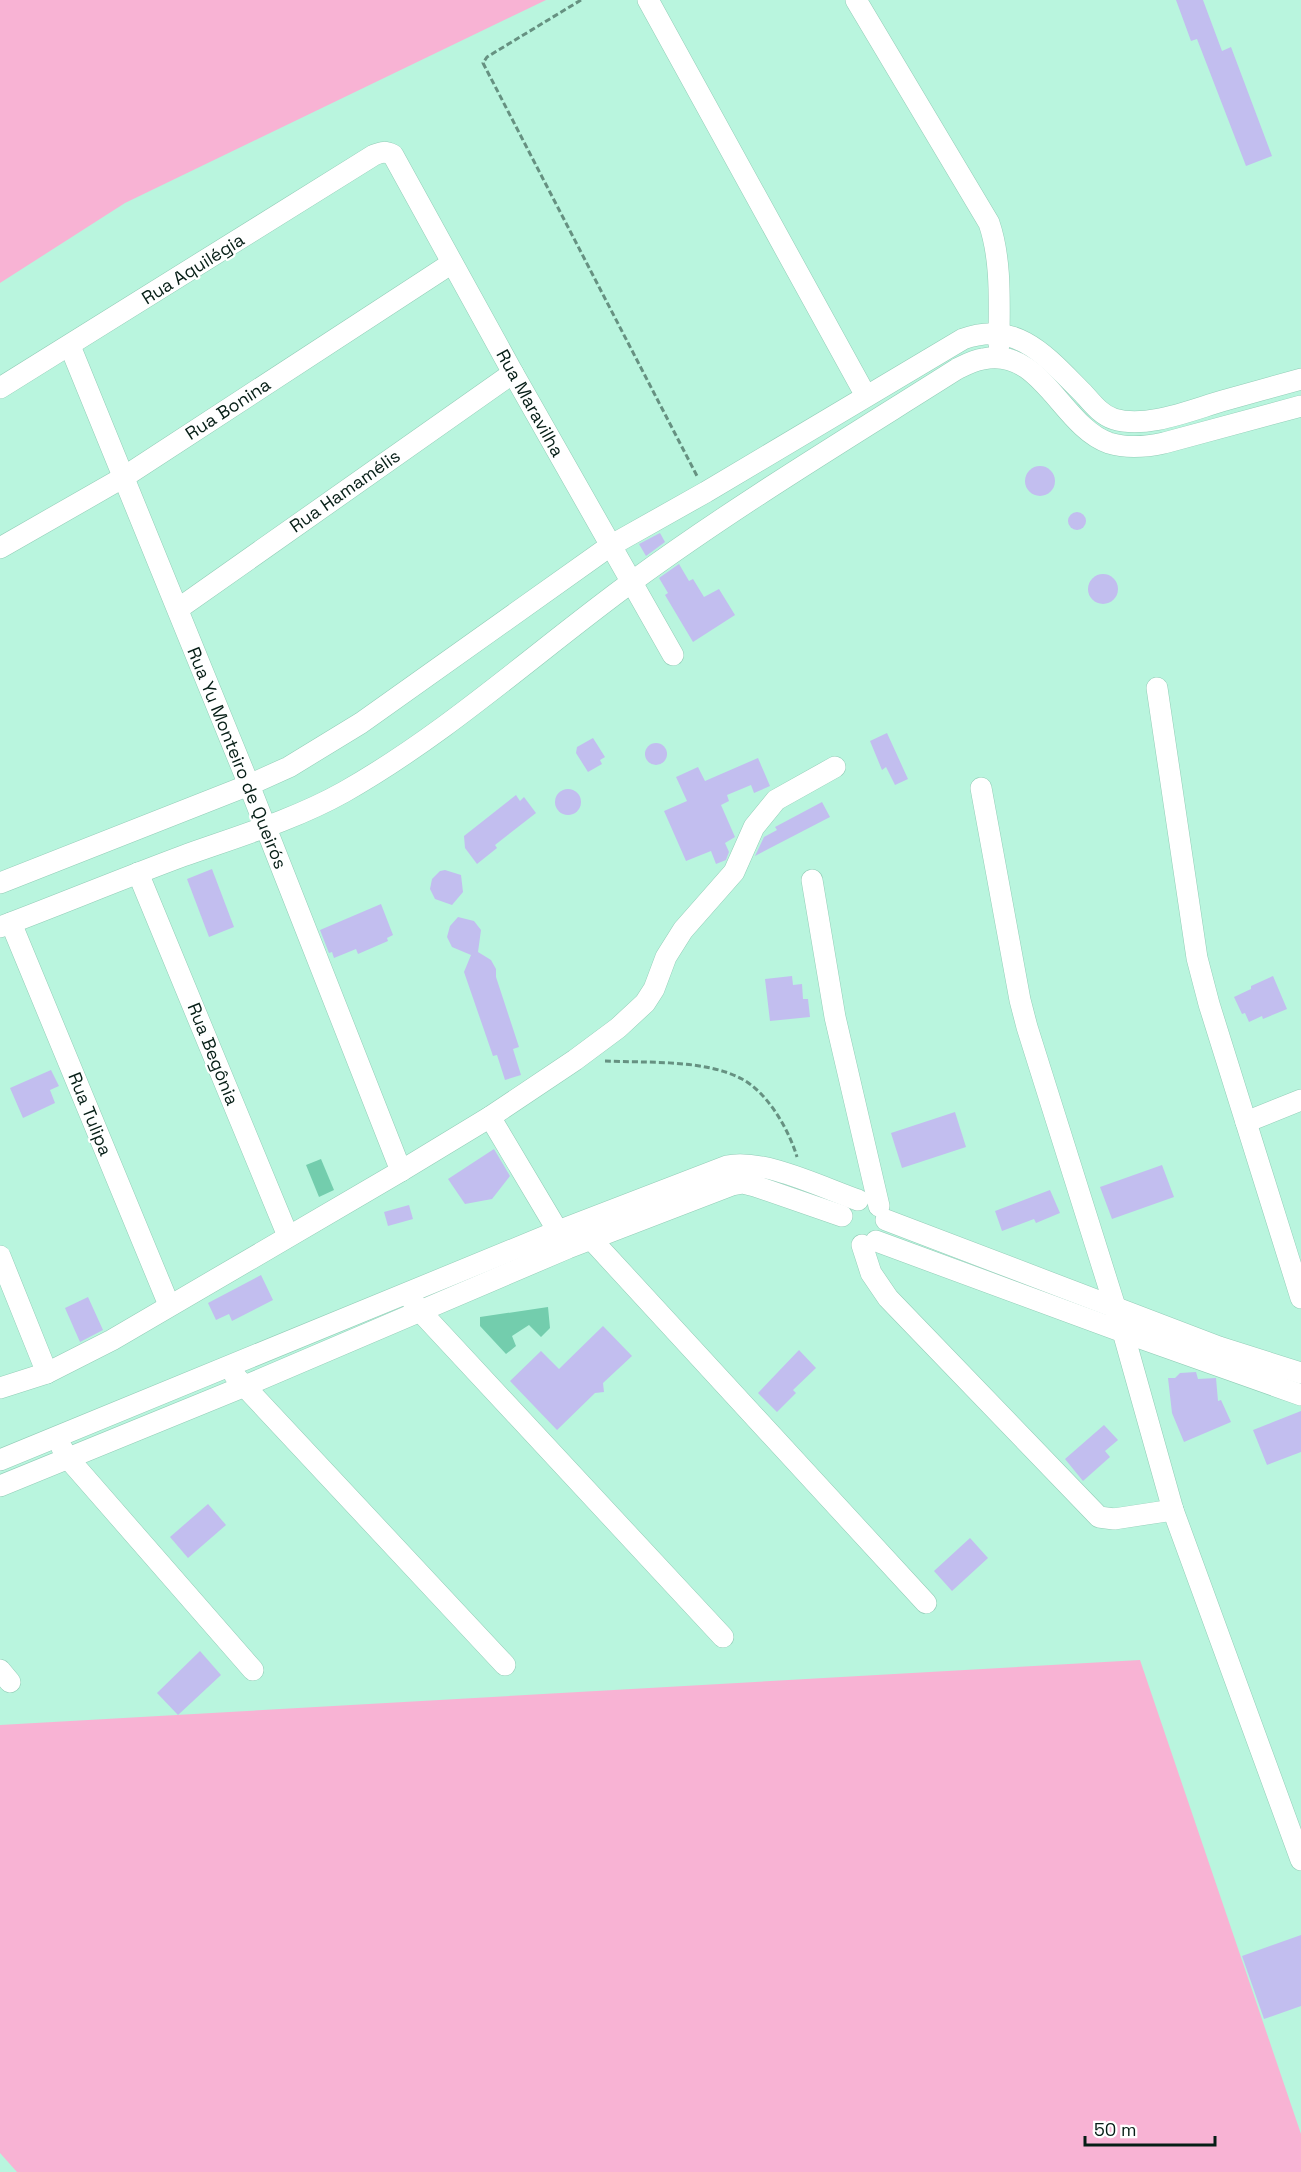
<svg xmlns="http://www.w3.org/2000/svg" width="1301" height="2172" viewBox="0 0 1301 2172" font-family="'Space Grotesk',sans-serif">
<rect width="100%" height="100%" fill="#b9f5de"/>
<g fill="#f8b3d4">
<path d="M0 0H546L125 203 0 283Z"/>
<path d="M1140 1660 1301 2134V2172H17L0 2153V1725Z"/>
</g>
<g fill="#73cdad">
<path d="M321 1159 334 1190 319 1197 306 1165Z"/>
<path d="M548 1307 550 1328 541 1337 529 1325 512 1336 516 1346 506 1354 480 1326V1317Z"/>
</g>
<g fill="#c2beef">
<path d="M1176 0H1203L1222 51 1231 47 1272 156 1246 166 1197 39 1191 41Z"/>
<circle cx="1040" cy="481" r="15"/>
<circle cx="1077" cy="521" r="9"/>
<path d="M660 533 665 542 646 556 639 544Z"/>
<path d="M679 564 689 581 693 579 704 597 719 589 735 615 693 642 665 595 668 593 659 578Z"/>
<circle cx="1103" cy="589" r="15"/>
<path d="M887 733 908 779 895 785 886 767 882 770 870 741Z"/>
<path d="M593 738 605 757 600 760 602 764 588 772 576 753 577 747Z"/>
<circle cx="656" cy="754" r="11"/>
<path d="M758 758 770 786 754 793 751 785 727 795 729 801 721 805 735 837 725 843 729 852 726 860 716 864 711 851 686 861 664 811 687 801 676 777 698 767 705 781Z"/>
<circle cx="568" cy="802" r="13"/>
<path d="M516 795 520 801 524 797 536 813 495 845 497 848 477 864 465 848 464 836Z"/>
<path d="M822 802 830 817 755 856 764 837 777 830 775 827Z"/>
<path d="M212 869 234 927 209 937 187 879Z"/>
<path d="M445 870 461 875 463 892 452 905 435 899 430 889 432 879 440 871Z"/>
<path d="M381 904 393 935 387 938 388 941 358 954 356 949 334 958 332 952 329 953 320 930Z"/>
<path d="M458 917 474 921 481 930 478 952 491 960 496 969V977L519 1047 513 1049 521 1075 505 1080 497 1055 493 1056 464 972 471 955 452 947 447 937 450 926Z"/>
<path d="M792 976 793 985 802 984 803 999H808L810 1017 770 1021 765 979Z"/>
<path d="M1273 976 1287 1009 1263 1019 1262 1016 1249 1022 1245 1013 1242 1014 1234 997 1251 989V986Z"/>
<path d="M51 1070 59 1086 50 1090 55 1103 23 1118 10 1088Z"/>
<path d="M955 1112 966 1147 902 1168 891 1133Z"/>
<path d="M494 1149 510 1176 492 1199 465 1204 448 1179Z"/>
<path d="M1162 1165 1174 1197 1112 1219 1100 1187Z"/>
<path d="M1050 1190 1060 1213 1036 1223 1034 1219 1002 1231 995 1211Z"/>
<path d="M409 1205 413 1219 388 1226 384 1212Z"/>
<path d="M261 1275 273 1300 232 1321 229 1314 216 1320 208 1303Z"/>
<path d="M88 1297 103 1330 80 1342 65 1308Z"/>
<path d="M603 1326 632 1356 603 1383 604 1392 595 1393 557 1430 510 1381 541 1351 559 1369Z"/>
<path d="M799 1350 816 1368 793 1390 796 1393 777 1412 758 1393Z"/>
<path d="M1196 1372 1198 1379 1216 1378 1218 1401 1221 1400 1231 1422 1184 1442 1172 1413 1168 1378H1175L1180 1373Z"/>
<path d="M1301 1411V1452L1267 1465 1253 1430Z"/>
<path d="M1104 1425 1118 1440 1105 1451 1110 1457 1083 1481 1065 1459Z"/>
<path d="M208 1504 226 1525 188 1558 170 1537Z"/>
<path d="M970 1538 988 1558 952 1591 934 1571Z"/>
<path d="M200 1651 221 1675 178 1715 157 1693Z"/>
<path d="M1301 1935V2006L1264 2019 1242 1956Z"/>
</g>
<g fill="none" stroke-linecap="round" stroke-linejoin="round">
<g stroke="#92cdb7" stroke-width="22">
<g id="minor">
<path d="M648 0 866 396"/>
<path d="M856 0 989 223C1002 261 999 305 999 345"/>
<path d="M70 346 249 785 401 1171"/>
<path d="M0 388 374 155C382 152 385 151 393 155L513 373 673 655"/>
<path d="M0 548 124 477 452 263"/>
<path d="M178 609 513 373"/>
<path d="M1157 688 1197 958 1209 1004 1301 1298"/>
<path d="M981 788 1020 1000 1027 1027 1123 1332 1173 1510 1301 1860"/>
<path d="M138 873 288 1236"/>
<path d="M812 880 835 1017 879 1206"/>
<path d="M0 883 249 785 289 767 361 723 610 546 706 492 963 339C1017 319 1048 358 1083 393 1092 403 1101 415 1114 419 1146 429 1191 410 1222 401 1248 394 1275 386 1301 379"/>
<path d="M11 923 169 1305"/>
<path d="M0 927C61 904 121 879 183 856 236 837 294 820 344 792 448 733 537 651 633 581 737 505 848 438 957 369 965 365 974 360 983 359 1041 346 1062 427 1109 443 1128 449 1146 447 1164 443L1301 406"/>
<path d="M490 1117 565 1243"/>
<path d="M1246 1122 1301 1100"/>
<path d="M886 1220 1219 1347 1301 1373"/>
<path d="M584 1229 592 1240 926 1603"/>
<path d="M876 1241 1123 1332 1301 1395"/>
<path d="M862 1245 871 1273 888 1298 1099 1517 1114 1519 1173 1510"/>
<path d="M0 1256 47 1373"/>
<path d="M412 1300 420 1311 723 1637"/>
<path d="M235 1376 505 1665"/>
<path d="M0 1388 47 1373 112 1340 401 1171 490 1117 575 1060 618 1028 645 1003 654 989 666 957 683 930 734 872 754 827 776 800 835 767"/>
<path d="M62 1448 67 1457 253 1670"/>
<path d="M0 1460 558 1231 727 1166C763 1158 823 1188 858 1200"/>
<path d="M0 1486 245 1386 568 1248 732 1185 743 1183 755 1186 842 1216"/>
<path d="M0 1670 10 1682"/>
</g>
</g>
<g stroke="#669181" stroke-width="3" stroke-dasharray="6 3" stroke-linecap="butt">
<path d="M581 0 487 57 483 63 697 476"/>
<path d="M605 1061C646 1063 705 1059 742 1079 768 1093 789 1130 797 1157"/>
</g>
<use href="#minor" stroke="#fff" stroke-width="21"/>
</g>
<g text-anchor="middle" stroke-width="4.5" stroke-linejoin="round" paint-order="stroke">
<g font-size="18" fill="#061e16" stroke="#fff">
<text transform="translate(193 269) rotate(-32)" y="6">Rua Aquilégia</text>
<text transform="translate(530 403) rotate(61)" y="6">Rua Maravilha</text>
<text transform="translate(228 409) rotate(-33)" y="6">Rua Bonina</text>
<text transform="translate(345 491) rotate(-35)" y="6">Rua Hamamélis</text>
<text transform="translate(237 758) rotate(68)" y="6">Rua Yu Monteiro de Queirós</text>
<text transform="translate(213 1054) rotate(68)" y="6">Rua Begônia</text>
<text transform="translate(90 1114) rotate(68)" y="6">Rua Tulipa</text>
</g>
</g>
<path d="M1085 2136v9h130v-9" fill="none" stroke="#061e16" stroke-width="3"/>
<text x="1094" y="2136" font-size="18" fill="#061e16" stroke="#ffffff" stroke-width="4.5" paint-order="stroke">50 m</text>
</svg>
